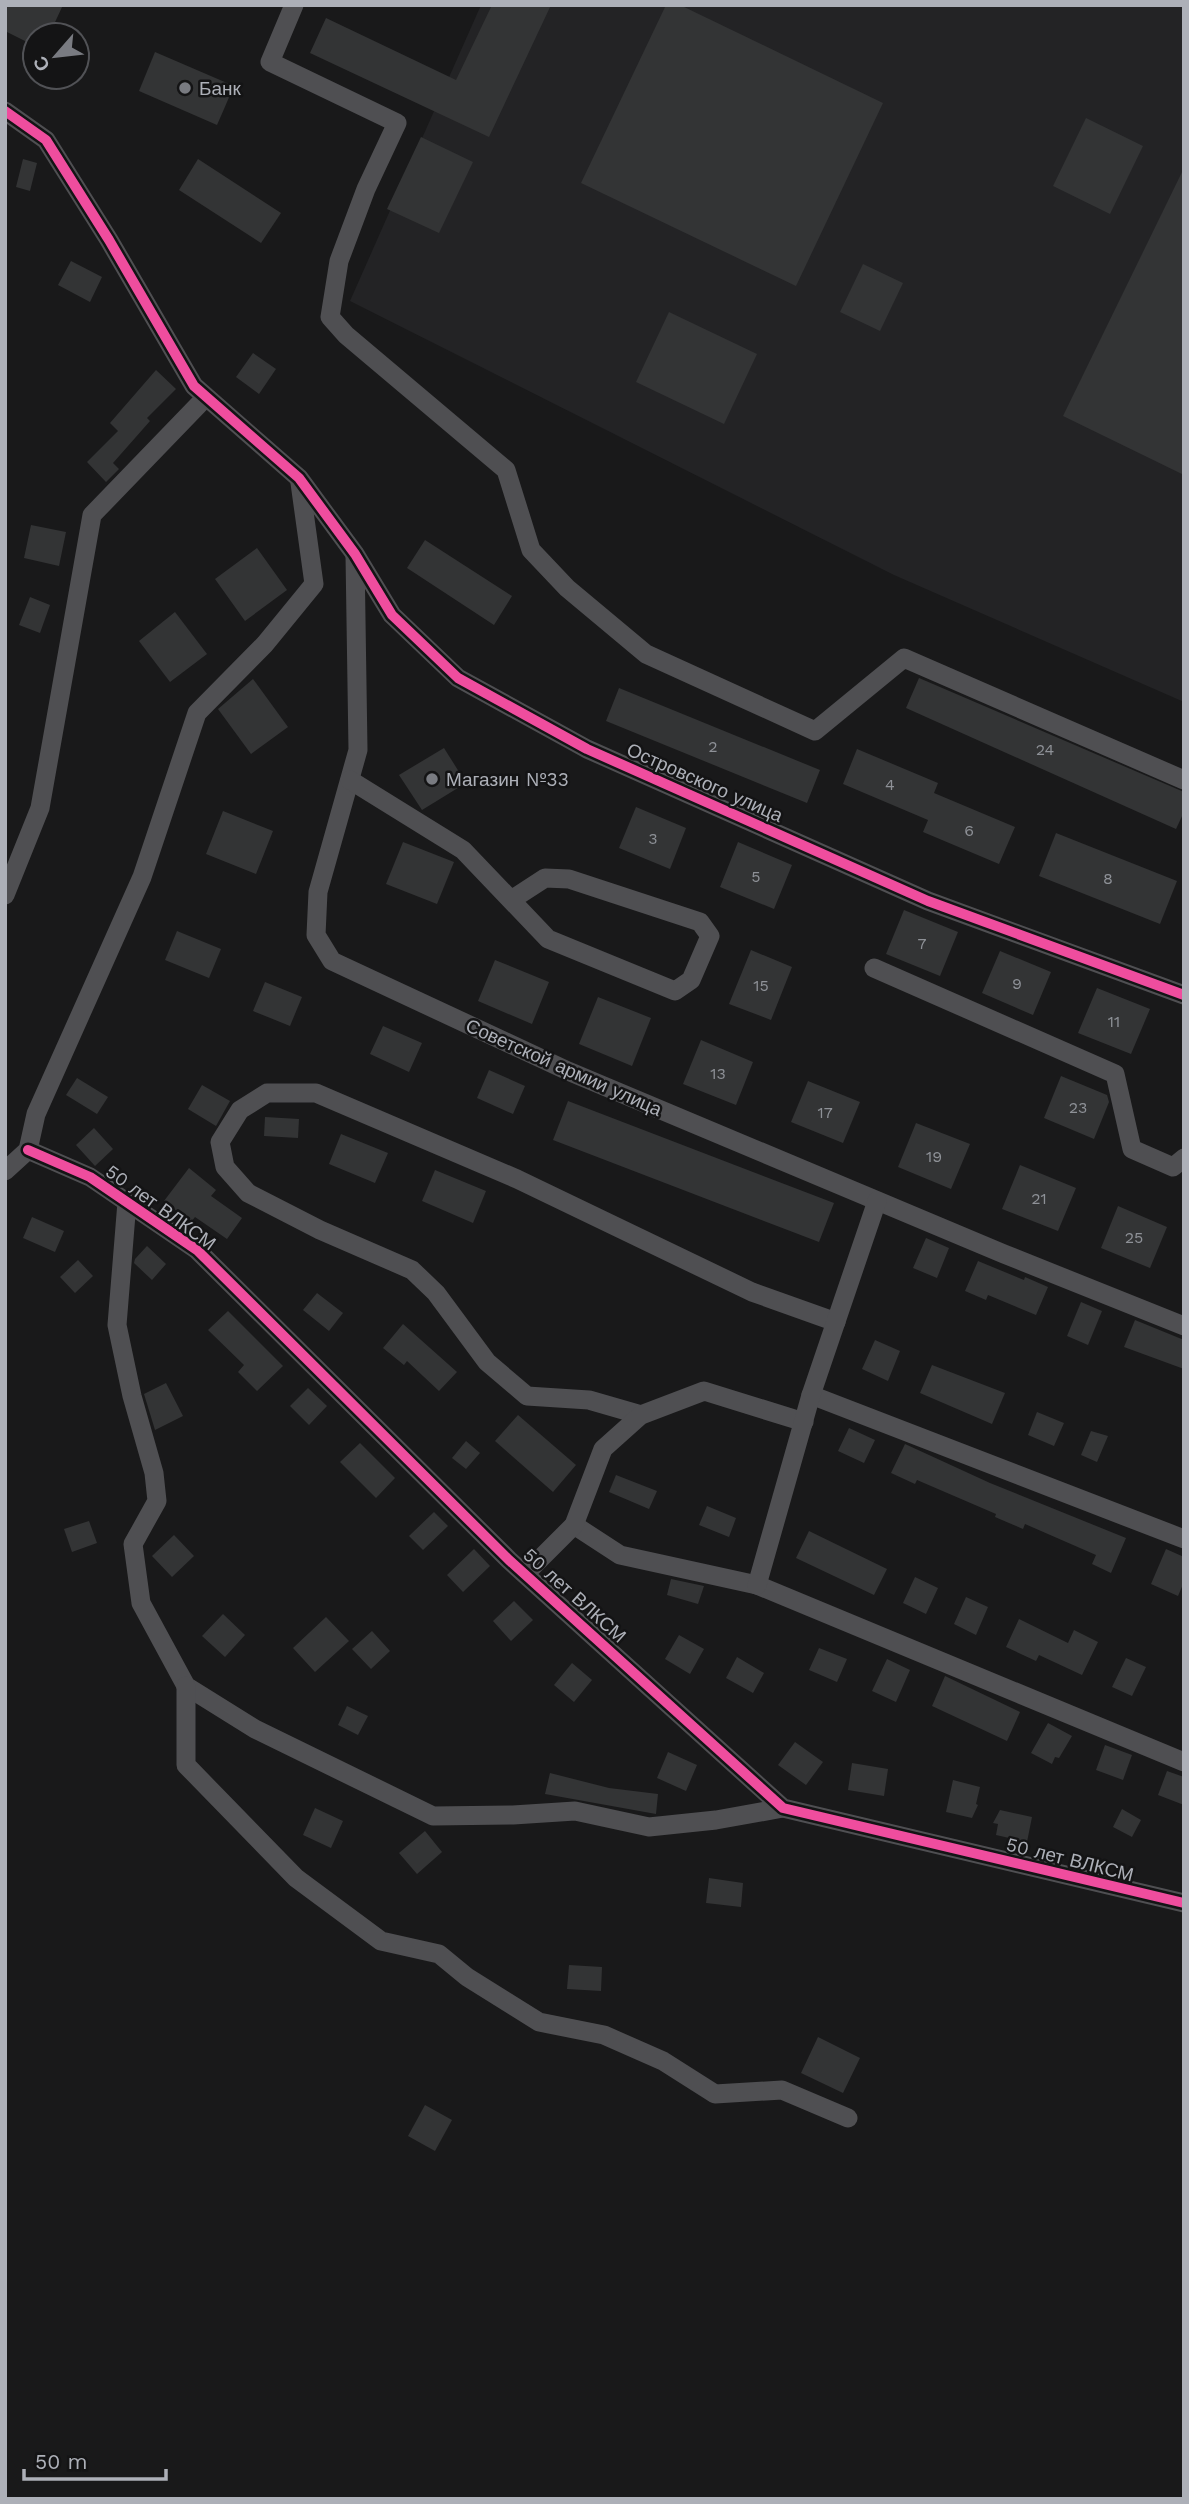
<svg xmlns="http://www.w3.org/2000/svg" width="1189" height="2504" viewBox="0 0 1189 2504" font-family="'Work Sans',sans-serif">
<rect width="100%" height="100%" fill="#19191a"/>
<path fill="#232325" d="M481 5H1184V702L894 575 350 301Z"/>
<g fill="#333435">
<path d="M5 5H63L49 35H35V46L5 31Z"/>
<path d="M492 5H551L489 137 310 53 326 18 456 80Z"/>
<path d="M666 5H680L883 103 796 286 581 183Z"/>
<path d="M155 52 234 86 217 125 139 91Z"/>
<path d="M1086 118 1143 146 1110 214 1053 186Z"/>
<path d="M421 137 473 162 439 233 387 209Z"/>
<path d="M23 159 37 163 30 191 16 187Z"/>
<path d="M198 159 281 213 261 243 179 190Z"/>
<path d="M1184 168V475L1063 416Z"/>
<path d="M71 261 102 277 90 302 58 285Z"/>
<path d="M863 264 903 283 880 331 840 312Z"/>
<path d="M669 312 757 354 724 424 636 382Z"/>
<path d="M253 353 276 369 259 394 236 377Z"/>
<path d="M156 370 176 389 147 418 150 421 113 463 119 469 106 482 87 462 118 431 110 423Z"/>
<path d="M31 525 66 532 59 566 24 558Z"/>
<path d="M425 540 512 596 494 625 407 568Z"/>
<path d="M257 548 287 590 245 621 215 579Z"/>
<path d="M30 597 50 605 40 633 19 625Z"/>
<path d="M175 612 207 654 170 682 139 641Z"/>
<path d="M919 678 1184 792V812L1176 829 906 708Z"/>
<path d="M253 679 288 727 251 754 218 709Z"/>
<path d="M619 688 820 770 807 803 606 721Z"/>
<path d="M444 748 466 783 422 810 399 775Z"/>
<path d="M857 749 938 783 934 793 1015 827 999 864 923 832 928 820 843 784Z"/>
<path d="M636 807 686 828 670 869 619 848Z"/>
<path d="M223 811 273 831 256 874 206 854Z"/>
<path d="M1056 833 1177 881 1160 924 1039 876Z"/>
<path d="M403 842 454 862 437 904 386 884Z"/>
<path d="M738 842 792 865 774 909 720 887Z"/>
<path d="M904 910 958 932 940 976 886 954Z"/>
<path d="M177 931 221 949 209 978 165 960Z"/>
<path d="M751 950 792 967 771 1020 729 1004Z"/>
<path d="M1000 951 1051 972 1033 1015 982 993Z"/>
<path d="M495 960 549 982 532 1024 478 1001Z"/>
<path d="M265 982 302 997 290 1026 253 1011Z"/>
<path d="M1097 988 1150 1009 1131 1054 1078 1033Z"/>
<path d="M598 997 651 1018 632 1066 579 1044Z"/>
<path d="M383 1026 422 1043 409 1072 370 1054Z"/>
<path d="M701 1040 753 1062 736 1105 683 1084Z"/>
<path d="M489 1070 525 1086 513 1114 477 1098Z"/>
<path d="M1061 1076 1107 1095 1109 1102 1094 1139 1044 1118Z"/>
<path d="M77 1078 108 1097 97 1114 66 1095Z"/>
<path d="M808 1081 860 1102 843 1143 791 1122Z"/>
<path d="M202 1085 230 1101 216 1126 188 1109Z"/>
<path d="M568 1101 834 1203 819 1242 553 1140Z"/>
<path d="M265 1117 299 1119 298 1138 264 1136Z"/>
<path d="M916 1123 970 1144 951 1189 898 1167Z"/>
<path d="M94 1128 113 1149 95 1166 76 1145Z"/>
<path d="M341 1134 388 1153 375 1183 329 1164Z"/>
<path d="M1020 1165 1076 1188 1058 1231 1002 1209Z"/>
<path d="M189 1168 216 1190 211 1196 242 1218 227 1239 195 1217 191 1222 164 1201Z"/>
<path d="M435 1170 486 1191 473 1223 422 1201Z"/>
<path d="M1118 1206 1167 1227 1150 1268 1101 1248Z"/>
<path d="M32 1217 64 1231 55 1252 23 1238Z"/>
<path d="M926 1238 949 1248 937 1278 913 1268Z"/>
<path d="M147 1246 166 1264 152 1280 134 1263 135 1259Z"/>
<path d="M78 1260 93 1276 75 1293 60 1277Z"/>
<path d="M978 1261 1024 1280 1025 1277 1048 1287 1036 1315 988 1295 986 1300 965 1291Z"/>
<path d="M317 1293 343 1313 329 1331 303 1310Z"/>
<path d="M1081 1302 1102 1311 1088 1345 1067 1336Z"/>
<path d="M228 1311 283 1366 257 1391 238 1372 244 1365 208 1330Z"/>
<path d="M1135 1320 1184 1340V1369L1124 1347Z"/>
<path d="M403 1324 457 1372 439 1391 407 1361 404 1365 383 1348Z"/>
<path d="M875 1340 900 1351 888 1381 862 1369Z"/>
<path d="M932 1365 1005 1393 992 1424 920 1393Z"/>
<path d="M166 1383 183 1416 155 1430 144 1394Z"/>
<path d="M308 1388 327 1406 309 1425 290 1406Z"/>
<path d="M1037 1412 1064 1423 1054 1446 1028 1435Z"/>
<path d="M518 1415 576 1465 553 1492 495 1441Z"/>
<path d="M849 1428 875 1440 864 1463 838 1451Z"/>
<path d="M1091 1431 1108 1436 1097 1462 1081 1455Z"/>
<path d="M466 1441 480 1453 466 1469 452 1458Z"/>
<path d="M360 1443 395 1478 376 1498 340 1462Z"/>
<path d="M905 1444 990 1483 1126 1538 1111 1573 1092 1564 1096 1555 1025 1524 1023 1529 995 1517 996 1514 917 1480 915 1484 891 1473Z"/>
<path d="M616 1475 657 1491 649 1509 609 1492Z"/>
<path d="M707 1506 736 1518 729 1537 699 1525Z"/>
<path d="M434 1512 448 1526 423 1550 409 1536Z"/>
<path d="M89 1521 97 1543 72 1552 64 1529Z"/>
<path d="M809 1531 887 1569 874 1595 796 1558Z"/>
<path d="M174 1535 194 1556 172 1577 152 1556Z"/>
<path d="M474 1549 490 1566 463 1592 447 1575Z"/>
<path d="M1166 1549 1184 1557V1582L1178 1596 1151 1584Z"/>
<path d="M915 1577 938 1588 926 1614 903 1603Z"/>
<path d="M671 1579 704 1586 698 1604 667 1595Z"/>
<path d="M966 1597 988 1607 976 1635 954 1624Z"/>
<path d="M514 1601 533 1620 511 1641 493 1621Z"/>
<path d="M223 1614 245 1635 225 1657 202 1636Z"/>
<path d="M326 1617 349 1641 315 1672 293 1648Z"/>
<path d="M1019 1619 1068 1643 1074 1630 1098 1642 1082 1675 1039 1655 1036 1661 1006 1647Z"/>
<path d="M372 1631 390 1651 371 1669 352 1649Z"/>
<path d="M679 1635 704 1649 690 1674 665 1659Z"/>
<path d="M819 1648 847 1659 837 1682 809 1670Z"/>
<path d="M737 1657 764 1673 753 1693 726 1678Z"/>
<path d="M1126 1658 1146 1667 1132 1696 1112 1687Z"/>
<path d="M887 1659 910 1670 896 1702 872 1691Z"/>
<path d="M572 1663 592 1680 574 1702 554 1685Z"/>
<path d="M945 1676 1020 1712 1007 1741 932 1706Z"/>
<path d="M347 1706 368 1716 358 1735 338 1725Z"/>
<path d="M1048 1723 1072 1736 1059 1758 1055 1757 1052 1764 1031 1753Z"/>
<path d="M795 1742 823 1762 806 1785 778 1765Z"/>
<path d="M1105 1745 1132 1755 1123 1780 1096 1770Z"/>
<path d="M668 1752 697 1765 686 1791 657 1778Z"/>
<path d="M852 1763 888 1769 884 1796 848 1790Z"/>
<path d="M1167 1771 1184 1777V1805L1158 1795Z"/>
<path d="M550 1773 609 1788 658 1794 656 1814 545 1794Z"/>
<path d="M953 1780 980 1787 976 1804 978 1805 972 1818 946 1812Z"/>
<path d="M315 1808 343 1821 331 1848 303 1835Z"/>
<path d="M1122 1809 1141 1820 1132 1837 1113 1827Z"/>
<path d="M1000 1810 1032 1817 1027 1842 996 1835 998 1824 993 1823Z"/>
<path d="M425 1831 442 1852 417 1874 399 1853Z"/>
<path d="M709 1878 743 1883 741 1907 706 1903Z"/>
<path d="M569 1965 602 1967 601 1991 567 1989Z"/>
<path d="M818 2037 860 2058 843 2093 801 2073Z"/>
<path d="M425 2105 452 2120 435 2151 408 2136Z"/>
</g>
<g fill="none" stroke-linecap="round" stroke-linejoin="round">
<g stroke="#4f4f52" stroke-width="19">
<path d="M294 5 270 62 397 123 366 189 339 261 330 317 346 335 506 470 531 550 567 588 646 654 815 731 904 658 1184 780"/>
<path d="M5 111 46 140 109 240 194 386 299 478 355 554 392 615 458 678 587 749 928 901 1184 995"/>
<path d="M355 555 358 750 318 892 316 935 332 961 568 1071 1004 1254 1184 1326"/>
<path d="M350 780 463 850 548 939 675 991 691 980 710 936 700 922 569 879 545 878 511 900"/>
<path d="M5 895 40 808 92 515 206 397"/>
<path d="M874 968 1115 1074 1132 1149 1173 1167 1184 1158"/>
<path d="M28 1150 90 1177 197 1250 509 1560 783 1808 1184 1903"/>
<path d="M5 1171 28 1150 36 1114 142 877 197 713 265 644 314 584 300 483"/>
<path d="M127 1202 117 1325 132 1396 154 1473 157 1501 133 1544 141 1603 186 1686 255 1729 433 1816 513 1815 575 1811 649 1827 716 1820 783 1808"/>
<path d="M811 1395 1184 1539"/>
<path d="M641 1415 589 1400 527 1396 487 1362 436 1293 412 1270 320 1230 248 1193 225 1167 220 1142 240 1110 267 1093H316L517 1179 752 1292 836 1322"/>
<path d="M574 1525 620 1555 757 1585 1184 1762"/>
<path d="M525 1574 574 1525 603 1449 641 1415 704 1391 804 1422"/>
<path d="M757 1585 811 1395 877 1201"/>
<path d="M186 1686V1765L296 1878 381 1941 439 1954 467 1977 539 2022 604 2035 663 2061 715 2094 782 2090 848 2118"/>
</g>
<g stroke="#141415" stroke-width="15">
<g id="cycleway">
<path d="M5 111 46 140 109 240 194 386 299 478 355 554 392 615 458 678 587 749 928 901 1184 995"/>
<path d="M28 1150 90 1177 197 1250 509 1560 783 1808 1184 1903"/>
</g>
</g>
<use href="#cycleway" stroke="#ef4d9e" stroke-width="10"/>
</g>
<g fill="#797b81" stroke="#141415" stroke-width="2.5">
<circle cx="185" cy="88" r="7"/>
<circle cx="432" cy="779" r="7"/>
</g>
<g text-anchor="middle" stroke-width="5" stroke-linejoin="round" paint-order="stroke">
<g font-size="16" fill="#8e9197">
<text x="713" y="752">2</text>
<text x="1045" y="755">24</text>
<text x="890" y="790">4</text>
<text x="969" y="836">6</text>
<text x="653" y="844">3</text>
<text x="756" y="882">5</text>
<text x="1108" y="884">8</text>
<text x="922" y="949">7</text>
<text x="1017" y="989">9</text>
<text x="761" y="991">15</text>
<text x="1114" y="1027">11</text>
<text x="718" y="1079">13</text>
<text x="1078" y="1113">23</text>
<text x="825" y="1118">17</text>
<text x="934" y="1162">19</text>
<text x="1039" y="1204">21</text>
<text x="1134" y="1243">25</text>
</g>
<g font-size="19" fill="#adb0b8" stroke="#141415" text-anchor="start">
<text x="199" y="95">Банк</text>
<text x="446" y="786">Магазин №33</text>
</g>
<g font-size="19" fill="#adb0b8" stroke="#141415">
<text transform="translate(705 782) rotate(24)" y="7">Островского улица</text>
<text transform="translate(564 1067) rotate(24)" y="7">Советской армии улица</text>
<text transform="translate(161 1207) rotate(36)" y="7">50 лет ВЛКСМ</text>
<text transform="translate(575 1595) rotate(42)" y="7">50 лет ВЛКСМ</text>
<text transform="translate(1070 1859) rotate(14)" y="7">50 лет ВЛКСМ</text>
</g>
</g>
<rect width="1189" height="2504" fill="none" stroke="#adb0b8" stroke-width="14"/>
<g transform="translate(56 56) rotate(242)"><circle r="33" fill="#141415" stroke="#515256" stroke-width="2"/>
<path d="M0-5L12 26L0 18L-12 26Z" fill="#797b81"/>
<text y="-10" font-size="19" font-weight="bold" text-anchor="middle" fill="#adb0b8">С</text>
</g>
<path d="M24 2469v10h142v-10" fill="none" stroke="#adb0b8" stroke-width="3.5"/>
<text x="35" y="2469" font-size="21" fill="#adb0b8" stroke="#141415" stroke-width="5" paint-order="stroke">50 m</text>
</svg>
